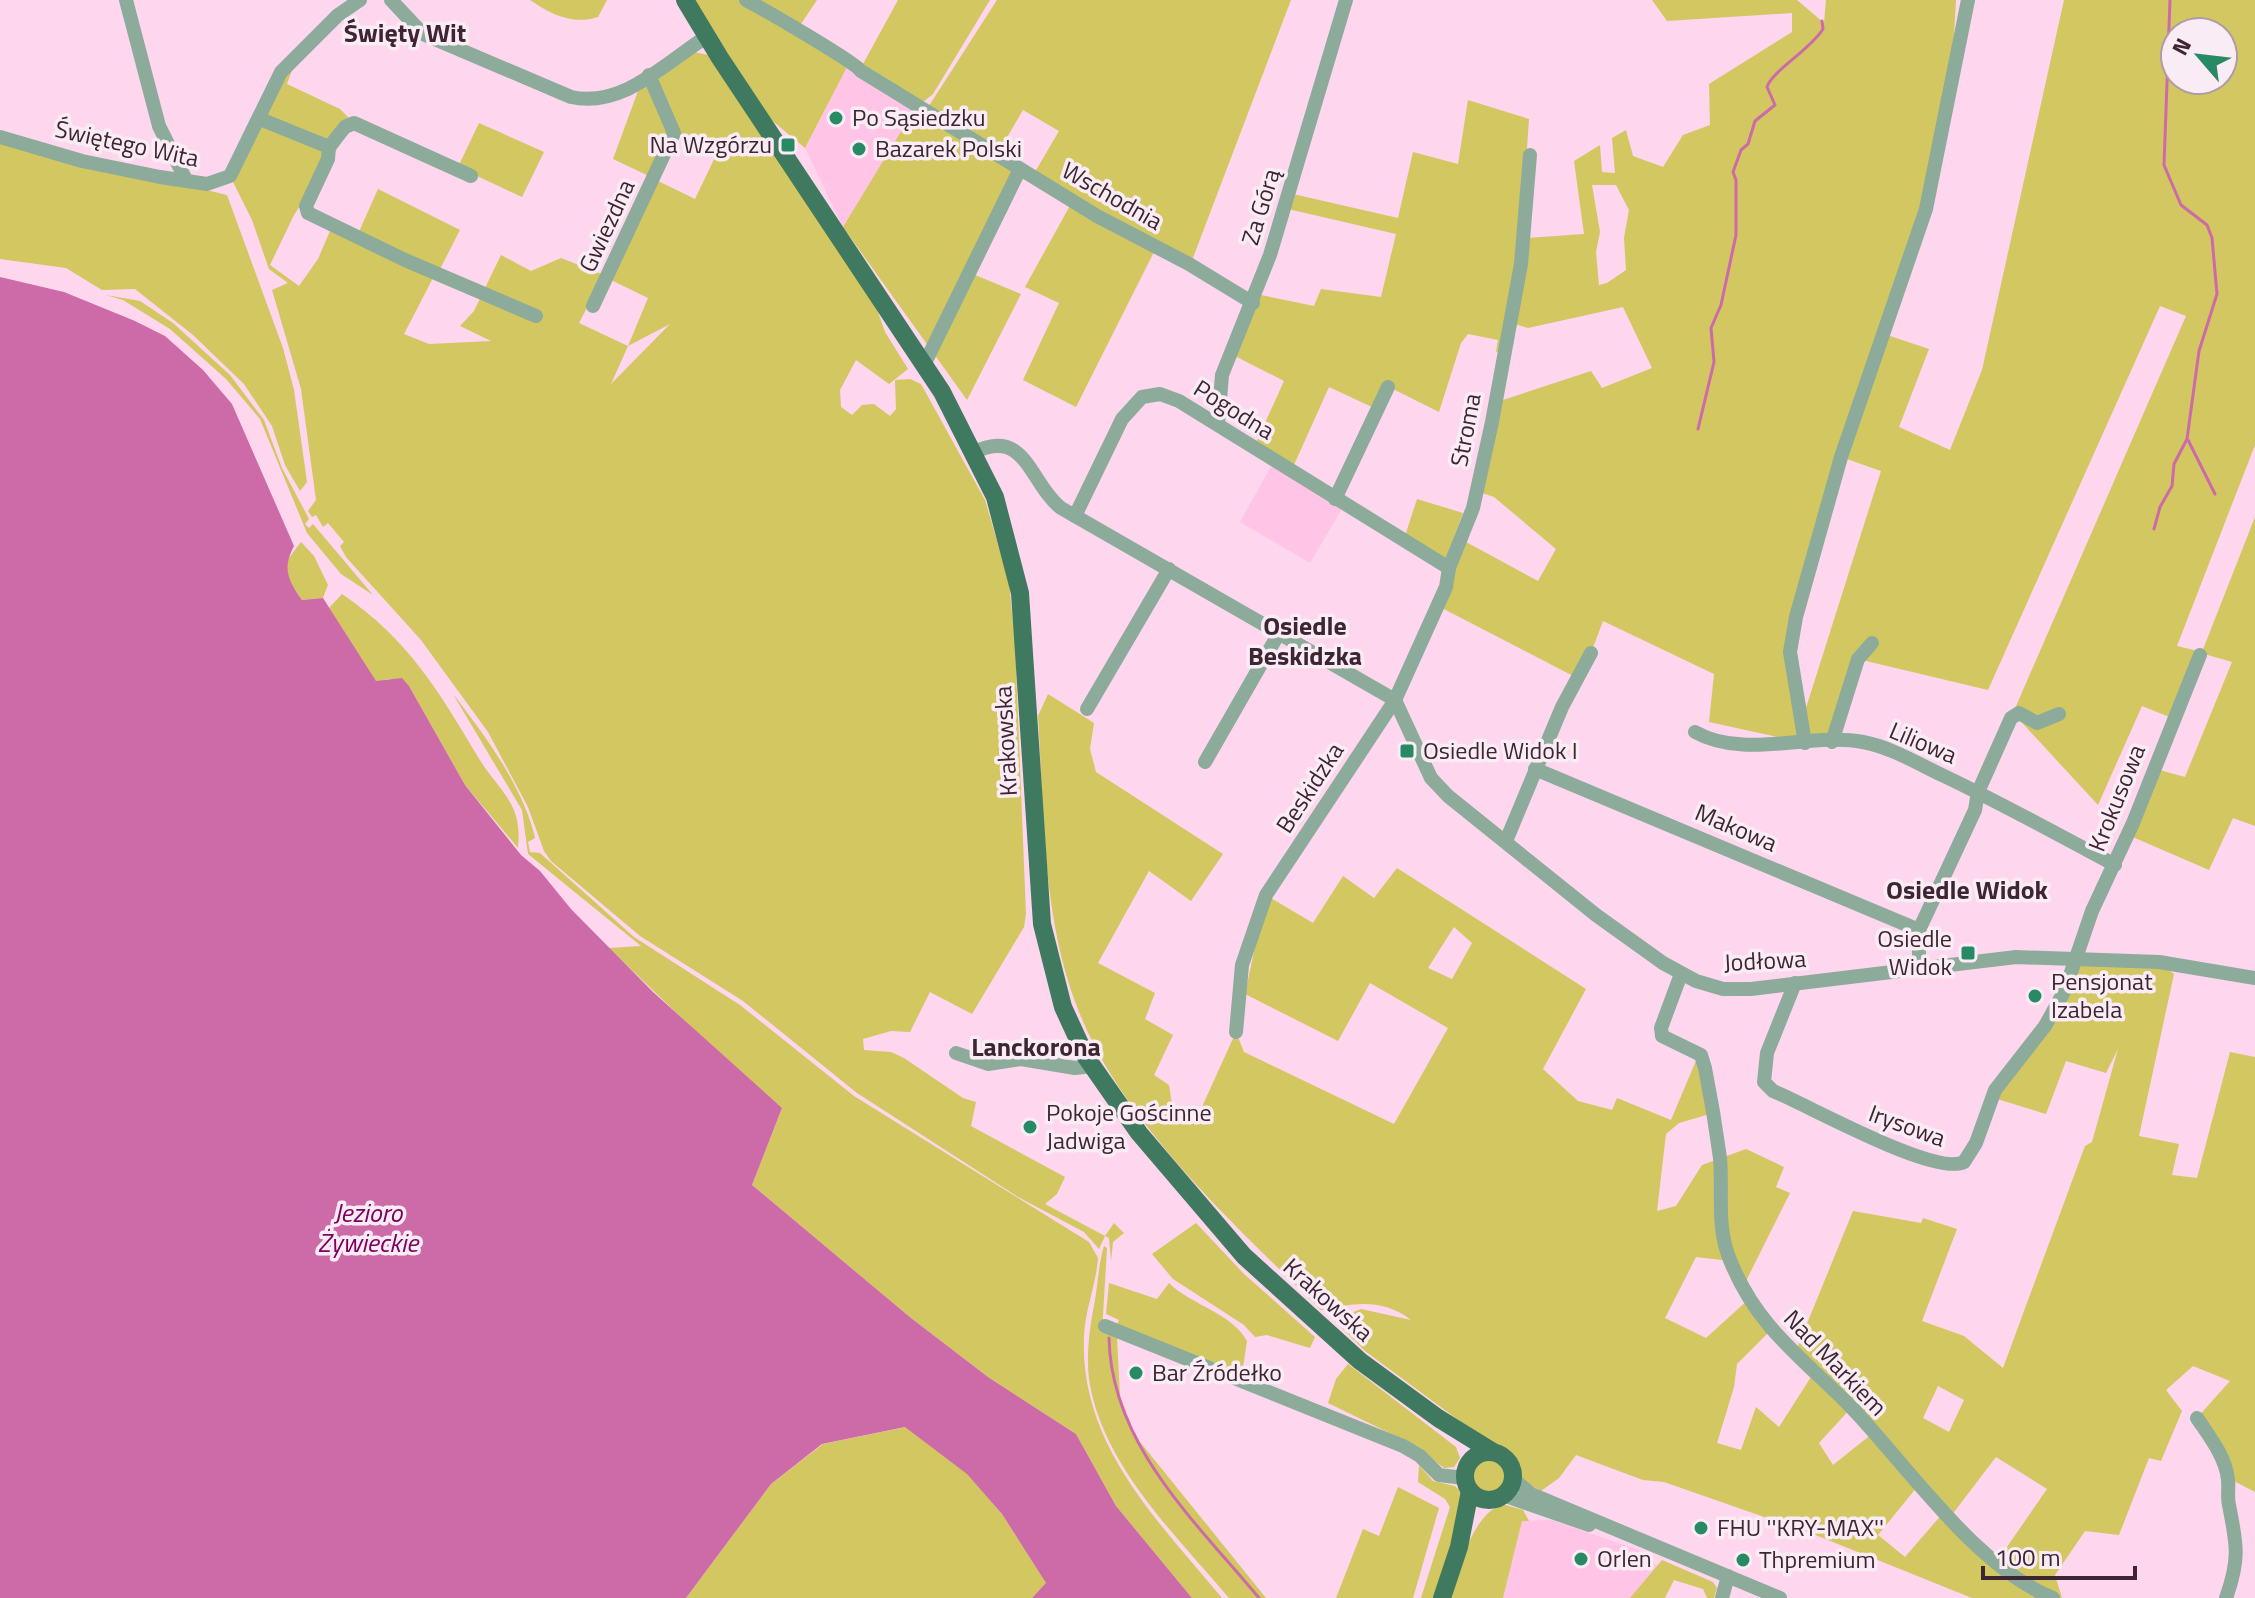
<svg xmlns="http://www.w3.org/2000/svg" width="2255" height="1598" viewBox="0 0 2255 1598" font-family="'Titillium Web',sans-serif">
<rect width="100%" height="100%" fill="#fed6ed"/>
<g fill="#ffc4e6">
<path d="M847 67 917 105 843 227 805 148Z"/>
<path d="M1273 463 1343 507 1310 563 1240 522Z"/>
<path d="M1551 1520 1641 1551 1659 1568 1630 1598H1503L1522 1521Z"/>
</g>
<g fill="#d2c761" fill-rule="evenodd">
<path d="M530 0H607L598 17C573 25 552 15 530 0Z"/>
<path d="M685 0H817L797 30 847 67 805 148 769 118Z"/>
<path d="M898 0H990L933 94 923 102 863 64Z"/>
<path d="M997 0H1291L1191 263 1035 172 1059 131 1023 110 999 151 1024 173 975 275 1021 294 967 400 843 227 917 105 927 109Z"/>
<path d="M1652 0H1797L1824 23 1826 0H1956L1954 34 1926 209 1884 334 1929 349 1899 427 1950 450 1982 370 2064 0H2255V445L2177 646 2202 652 2255 517V826L2233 818 2209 870 2128 835 2152 768 2185 777 2232 662 2201 653 2172 718 2142 706 2098 805 2013 713 2186 316 2160 306 1988 690 1862 660 1837 742 1805 743 1709 722 1714 674 1603 621 1591 653 1577 678 1438 606 1466 542 1538 581 1556 549 1494 497 1479 492 1500 401 1591 371 1602 388 1652 368 1623 307 1528 328 1515 324 1527 238 1584 234 1574 161 1600 145 1602 172 1615 173 1612 138 1626 130 1633 156 1663 167 1683 135 1710 125 1709 84 1792 32V13L1667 21ZM2175 32H2223V80H2175ZM1592 185H1616L1629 210 1624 238 1626 270 1607 283 1599 285 1596 252 1600 232ZM1841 457 1881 471 1806 708 1805 737 1790 652Z"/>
<path d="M694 52 708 55 874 301 885 332 908 369 889 384 856 360 840 390 841 407 852 415 862 405 874 404 890 416 896 409 895 380 910 379 921 384 985 500 1009 582 1015 644 1026 914 1024 927 972 1014 930 992 910 1032 891 1031 863 1039 864 1050 891 1052 904 1058 963 1098 976 1102 971 1126 1065 1177 1057 1194 1045 1204 1105 1236 1114 1223 1124 1233 1113 1242 1111 1261 1109 1238 1105 1236 1099 1249 1084 1232 1018 1197 857 1093 743 1001 640 936 551 861 544 851 528 807 488 732 421 640 346 557 340 546 344 542 328 523 323 527 316 515 312 517 308 511 316 500 301 389 272 290 288 283 269 269 252 220 230 176 297 56 287 84 340 109 354 123 294 215 270 265 299 286 318 259 330 231 435 274 404 334 429 344 491 341 460 326 474 311 501 255 531 271 561 258 604 275 579 323 628 346 648 298 609 279 656 180 695 199 718 151 679 133 656 81ZM670 324 611 384 628 346Z"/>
<path d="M649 83 670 131 651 177 613 159 638 91Z"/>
<path d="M1468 100 1529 119 1519 263 1500 351 1496 352 1498 340 1468 334 1461 343 1439 412 1383 384 1372 407 1329 387 1293 467 1256 443 1284 381 1231 354 1256 294 1314 306 1321 289 1381 297 1396 234 1288 209 1293 194 1398 218 1413 152 1458 164Z"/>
<path d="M479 123 544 152 522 197 458 167Z"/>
<path d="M0 140 227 195 283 348 294 390 307 482 300 491 285 465 272 426 244 384 193 335 135 289 102 290 66 268 0 259Z"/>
<path d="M378 189 460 230 439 271 358 234Z"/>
<path d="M1072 202 1155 250 1076 407 1023 380 1059 303 1025 287Z"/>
<path d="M106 295 140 301 173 323 230 375 264 420 282 468 309 519 305 524 309 528 313 524 373 595 341 574 307 533 260 419 226 379 170 329 123 300Z"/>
<path d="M1417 499 1463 513 1445 561 1405 536Z"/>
<path d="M301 542 314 556 328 585 323 598 302 600 288 579 285 563Z"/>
<path d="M342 594C408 639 438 690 478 757 499 792 523 802 518 848L465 785 409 686 389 679 376 682 329 608Z"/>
<path d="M453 694C484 734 524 788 535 838L528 842 530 852 540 853 634 937 740 1005 854 1096 1089 1242 1098 1258C1096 1285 1085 1310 1084 1336 1079 1444 1158 1521 1222 1598H1192L1116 1506 1076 1434 988 1377 911 1318 752 1185 782 1108 716 1051 609 948 641 946 528 854 522 810Z"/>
<path d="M1048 694 1094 723 1090 749 1096 772 1223 854 1191 901 1149 871 1098 963 1155 993 1145 1019 1173 1035 1154 1075 1169 1085 1173 1111 1196 1120 1236 1032 1244 1052 1394 1124 1448 1028 1370 983 1338 1041 1245 994 1266 895 1313 923 1343 876 1374 898 1397 868 1586 989 1543 1069 1578 1101 1612 1110 1617 1098 1671 1120 1698 1056 1710 1114 1679 1123 1666 1134 1657 1211 1676 1206 1702 1165 1746 1149 1784 1167 1776 1187 1790 1193 1744 1285 1730 1261 1696 1257 1665 1318 1706 1338 1749 1299 1768 1333 1737 1364 1734 1387 1717 1443 1741 1450 1756 1407 1779 1427 1811 1377 1795 1353 1853 1211 1921 1223 1923 1218 1957 1229 1922 1321 1964 1336 2003 1368 2085 1146 2092 1142 2118 1049 2106 1073 2066 1061 2046 1114 1997 1099 2078 958 2159 962 2174 974 2139 1136 2179 1144 2172 1175 2197 1178 2230 1052 2255 1057V1492L2228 1478 2197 1418 2230 1381 2193 1366 2166 1390 2182 1411 2161 1461 2149 1458 2119 1535 2085 1531 2055 1575 2062 1598H1972L1813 1534 1664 1482 1643 1480 1576 1455 1559 1478 1541 1491 1523 1481 1512 1455 1461 1422 1365 1351 1334 1320 1361 1309 1411 1320C1383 1298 1354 1303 1321 1310 1234 1224 1119 1121 1076 1004 1042 914 1044 811 1038 716ZM1454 927 1472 943 1452 979 1428 968ZM1938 1386 1964 1400 1949 1432 1923 1418ZM1851 1408 1873 1433 1833 1465 1819 1443ZM1996 1457 2047 1489 1996 1563 1951 1516ZM1917 1487 1943 1513 1905 1557 1878 1535Z"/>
<path d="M1196 1223 1244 1274 1315 1337 1310 1348 1267 1335 1255 1337 1244 1325 1173 1279 1152 1254Z"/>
<path d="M1104 1246 1107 1248 1102 1332 1117 1337 1120 1397 1136 1437 1266 1598H1229C1175 1534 1102 1465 1089 1379 1086 1352 1090 1326 1095 1300 1098 1282 1099 1262 1104 1246Z"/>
<path d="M1109 1283 1157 1299 1169 1283C1191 1305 1232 1313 1247 1341L1242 1374 1117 1325 1119 1320 1106 1314Z"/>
<path d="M1348 1364 1456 1447 1460 1458 1454 1467 1444 1468 1414 1445 1328 1403 1336 1379Z"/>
<path d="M906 1427 967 1473 1002 1514 1047 1584 1032 1598H686L771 1484 823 1444Z"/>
<circle cx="1488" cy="1475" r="17"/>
<path d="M1419 1465 1433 1481 1455 1486 1462 1493V1516L1433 1598H1421L1450 1507 1445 1499 1418 1482Z"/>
<path d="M1398 1487 1439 1508 1413 1598H1336L1363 1529 1379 1536Z"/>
<path d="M1502 1504 1523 1510 1529 1521H1522L1503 1598H1451C1460 1566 1471 1517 1502 1504Z"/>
<path d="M1662 1560 1713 1582 1717 1588 1714 1598H1707L1703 1589 1674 1580 1665 1598H1630Z"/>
</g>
<path fill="#cd6ba9" d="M0 277 64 292 135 321 165 336 203 370 232 404 294 546C282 569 288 580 302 600L323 598 376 681 402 678 409 686 465 785 521 855 540 871 571 909 653 992 782 1108 752 1185 911 1318 988 1377 1076 1434 1116 1506 1192 1598H1032L1046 1583 1002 1514 967 1474 905 1427 822 1444 771 1484 686 1598H0Z"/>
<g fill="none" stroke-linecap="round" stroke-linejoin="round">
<g stroke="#cd6ba9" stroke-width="3">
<path d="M1698 429 1714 362 1711 328 1721 305 1736 235V180L1733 172 1741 150 1748 144 1755 121 1775 105 1767 87C1772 71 1810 50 1823 29L1822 21"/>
<path d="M2188 440 2215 494"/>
<path d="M2154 529 2160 507 2172 486 2174 464 2187 439 2199 351 2217 294 2212 238 2207 225 2181 205 2164 165 2170 0"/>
<path d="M1109 1338C1111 1444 1195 1521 1259 1598"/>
</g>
<g stroke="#8cab9b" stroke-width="14">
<path d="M126 0 159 126 186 180"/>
<path d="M391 0 423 34 571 97C623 108 664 64 706 37"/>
<path d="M746 0C763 9 855 62 861 71L1097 216 1189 264 1253 303"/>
<path d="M260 119 329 147 345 127 354 123 471 176"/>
<path d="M0 137 82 161 160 177 207 184 230 176 281 72 338 15 360 0"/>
<path d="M329 147 328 159 306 206 308 213 405 260 536 316"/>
<path d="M593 306 674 133 649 75"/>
<path d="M924 365 1020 169"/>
<path d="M1218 424 1222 375 1270 255 1346 0"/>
<path d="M975 452C1026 427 1030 484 1061 508L1395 700"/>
<path d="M1335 499 1388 387"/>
<path d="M1075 516 1122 419 1142 397 1160 394 1179 401 1449 568"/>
<path d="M1395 700 1431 778 1448 796 1596 915 1663 963 1696 981 1723 989H1751L2016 957 2159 962 2255 978"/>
<path d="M1087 709 1169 569"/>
<path d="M1695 732C1745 760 1810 732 1863 742 1890 747 1917 763 1942 775 2001 803 2057 834 2115 865"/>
<path d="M1832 742 1858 659 1872 643"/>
<path d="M1805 743 1790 652 1796 617 1841 457 1926 209 1968 0"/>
<path d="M1205 762 1279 633"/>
<path d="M1535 769 1919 930"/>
<path d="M1506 841 1562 707 1591 653"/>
<path d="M1919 968V930L1975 810 1978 792 2011 718 2019 713 2037 723 2059 714"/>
<path d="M1681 974 1661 1028 1662 1036 1701 1055 1705 1068C1711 1098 1716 1128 1720 1158 1723 1193 1716 1226 1730 1260 1757 1328 1803 1358 1852 1408 1910 1469 1976 1567 2053 1598"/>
<path d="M1795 983 1767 1053 1764 1082 1773 1091C1808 1105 1935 1177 1964 1162L1976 1143 1995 1090 2045 1026 2065 990 2092 911 2133 823 2200 655"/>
<path d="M1236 1032 1242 965 1266 895 1395 700 1446 587 1449 568 1473 508 1492 422 1521 264 1530 155"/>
<path d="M956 1053 988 1064 1021 1059 1075 1068 1092 1066"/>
<path d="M1105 1326 1403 1446 1420 1456 1439 1475 1464 1478"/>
<path d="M2197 1418C2209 1436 2226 1457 2228 1480 2229 1488 2227 1497 2229 1505 2237 1545 2240 1559 2226 1598"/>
<path d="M1513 1479 1531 1494 1780 1598"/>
<path d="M1503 1495 1589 1525"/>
<path d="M1722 1598 1728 1576"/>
</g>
<g stroke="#3f7a60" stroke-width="18">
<path d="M685 0 720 58 942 392 995 497 1020 593 1042 924 1063 1007 1086 1057 1139 1133 1244 1256 1360 1361 1438 1418 1493 1452"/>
<circle cx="1489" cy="1476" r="24"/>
<path d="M1442 1598 1459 1547 1470 1491"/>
</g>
</g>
<g fill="#278a64" stroke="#faecf4" stroke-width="3">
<circle cx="836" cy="118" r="8"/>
<rect x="780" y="137" width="16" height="16" rx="4"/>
<circle cx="859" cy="149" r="8"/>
<rect x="1399" y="743" width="16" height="16" rx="4"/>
<rect x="1960" y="945" width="16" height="16" rx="4"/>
<circle cx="2035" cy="996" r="8"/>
<circle cx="1030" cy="1127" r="8"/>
<circle cx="1136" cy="1373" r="8"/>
<circle cx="1701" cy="1528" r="8"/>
<circle cx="1581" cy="1559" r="8"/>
<circle cx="1743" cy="1560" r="8"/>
</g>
<g text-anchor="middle" stroke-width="7" stroke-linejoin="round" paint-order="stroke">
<g font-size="24" fill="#3e2534" stroke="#faecf4" text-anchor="start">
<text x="852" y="126">Po Sąsiedzku</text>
<text x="772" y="153" text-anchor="end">Na Wzgórzu</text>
<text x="875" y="157">Bazarek Polski</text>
<text x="1423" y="759">Osiedle Widok I</text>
<text x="1952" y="947" text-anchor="end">Osiedle<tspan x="1952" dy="28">Widok</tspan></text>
<text x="2051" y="990">Pensjonat<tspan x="2051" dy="28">Izabela</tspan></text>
<text x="1046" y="1121">Pokoje Gościnne<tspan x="1046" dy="28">Jadwiga</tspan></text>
<text x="1152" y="1381">Bar Źródełko</text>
<text x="1717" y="1536">FHU ''KRY-MAX''</text>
<text x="1597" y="1567">Orlen</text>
<text x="1759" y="1568">Thpremium</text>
</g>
<g font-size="24" fill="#3e2534" stroke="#faecf4">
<text transform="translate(127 144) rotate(12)" y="8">Świętego Wita</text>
<text transform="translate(1112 196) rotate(30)" y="8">Wschodnia</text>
<text transform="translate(1261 207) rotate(-73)" y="8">Za Górą</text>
<text transform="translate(607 226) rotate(-65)" y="8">Gwiezdna</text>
<text transform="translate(1234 410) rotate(32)" y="8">Pogodna</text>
<text transform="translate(1466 430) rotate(-79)" y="8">Stroma</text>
<text transform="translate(1006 741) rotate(-93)" y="8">Krakowska</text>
<text transform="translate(1923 743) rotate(23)" y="8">Liliowa</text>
<text transform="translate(1310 788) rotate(-57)" y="8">Beskidzka</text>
<text transform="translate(2117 798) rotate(-68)" y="8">Krokusowa</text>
<text transform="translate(1736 828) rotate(23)" y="8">Makowa</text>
<text transform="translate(1765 961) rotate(-3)" y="8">Jodłowa</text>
<text transform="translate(1907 1126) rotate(20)" y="8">Irysowa</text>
<text transform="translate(1328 1300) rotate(42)" y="8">Krakowska</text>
<text transform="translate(1835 1363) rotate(46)" y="8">Nad Markiem</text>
</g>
<g font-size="26" font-weight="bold" fill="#3e2534" stroke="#faecf4">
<text x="405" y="42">Święty Wit</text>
<text x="1305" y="635">Osiedle<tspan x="1305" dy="30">Beskidzka</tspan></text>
<text x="1967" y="899">Osiedle Widok</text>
<text x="1036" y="1056">Lanckorona</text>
</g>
<g font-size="26" font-style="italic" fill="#800060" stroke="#faecf4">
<text x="368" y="1222">Jezioro<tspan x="368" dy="30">Żywieckie</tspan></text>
</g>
</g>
<g transform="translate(2199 56) rotate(298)"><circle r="38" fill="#faecf4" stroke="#af9ca7" stroke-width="2"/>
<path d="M0-6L14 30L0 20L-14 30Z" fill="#278a64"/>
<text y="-12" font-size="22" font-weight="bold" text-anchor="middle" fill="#3e2534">N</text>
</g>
<path d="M1983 1566v12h152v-12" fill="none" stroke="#3e2534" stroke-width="4"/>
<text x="1995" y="1566" font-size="24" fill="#3e2534" stroke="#faecf4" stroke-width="6" paint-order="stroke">100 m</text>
</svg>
